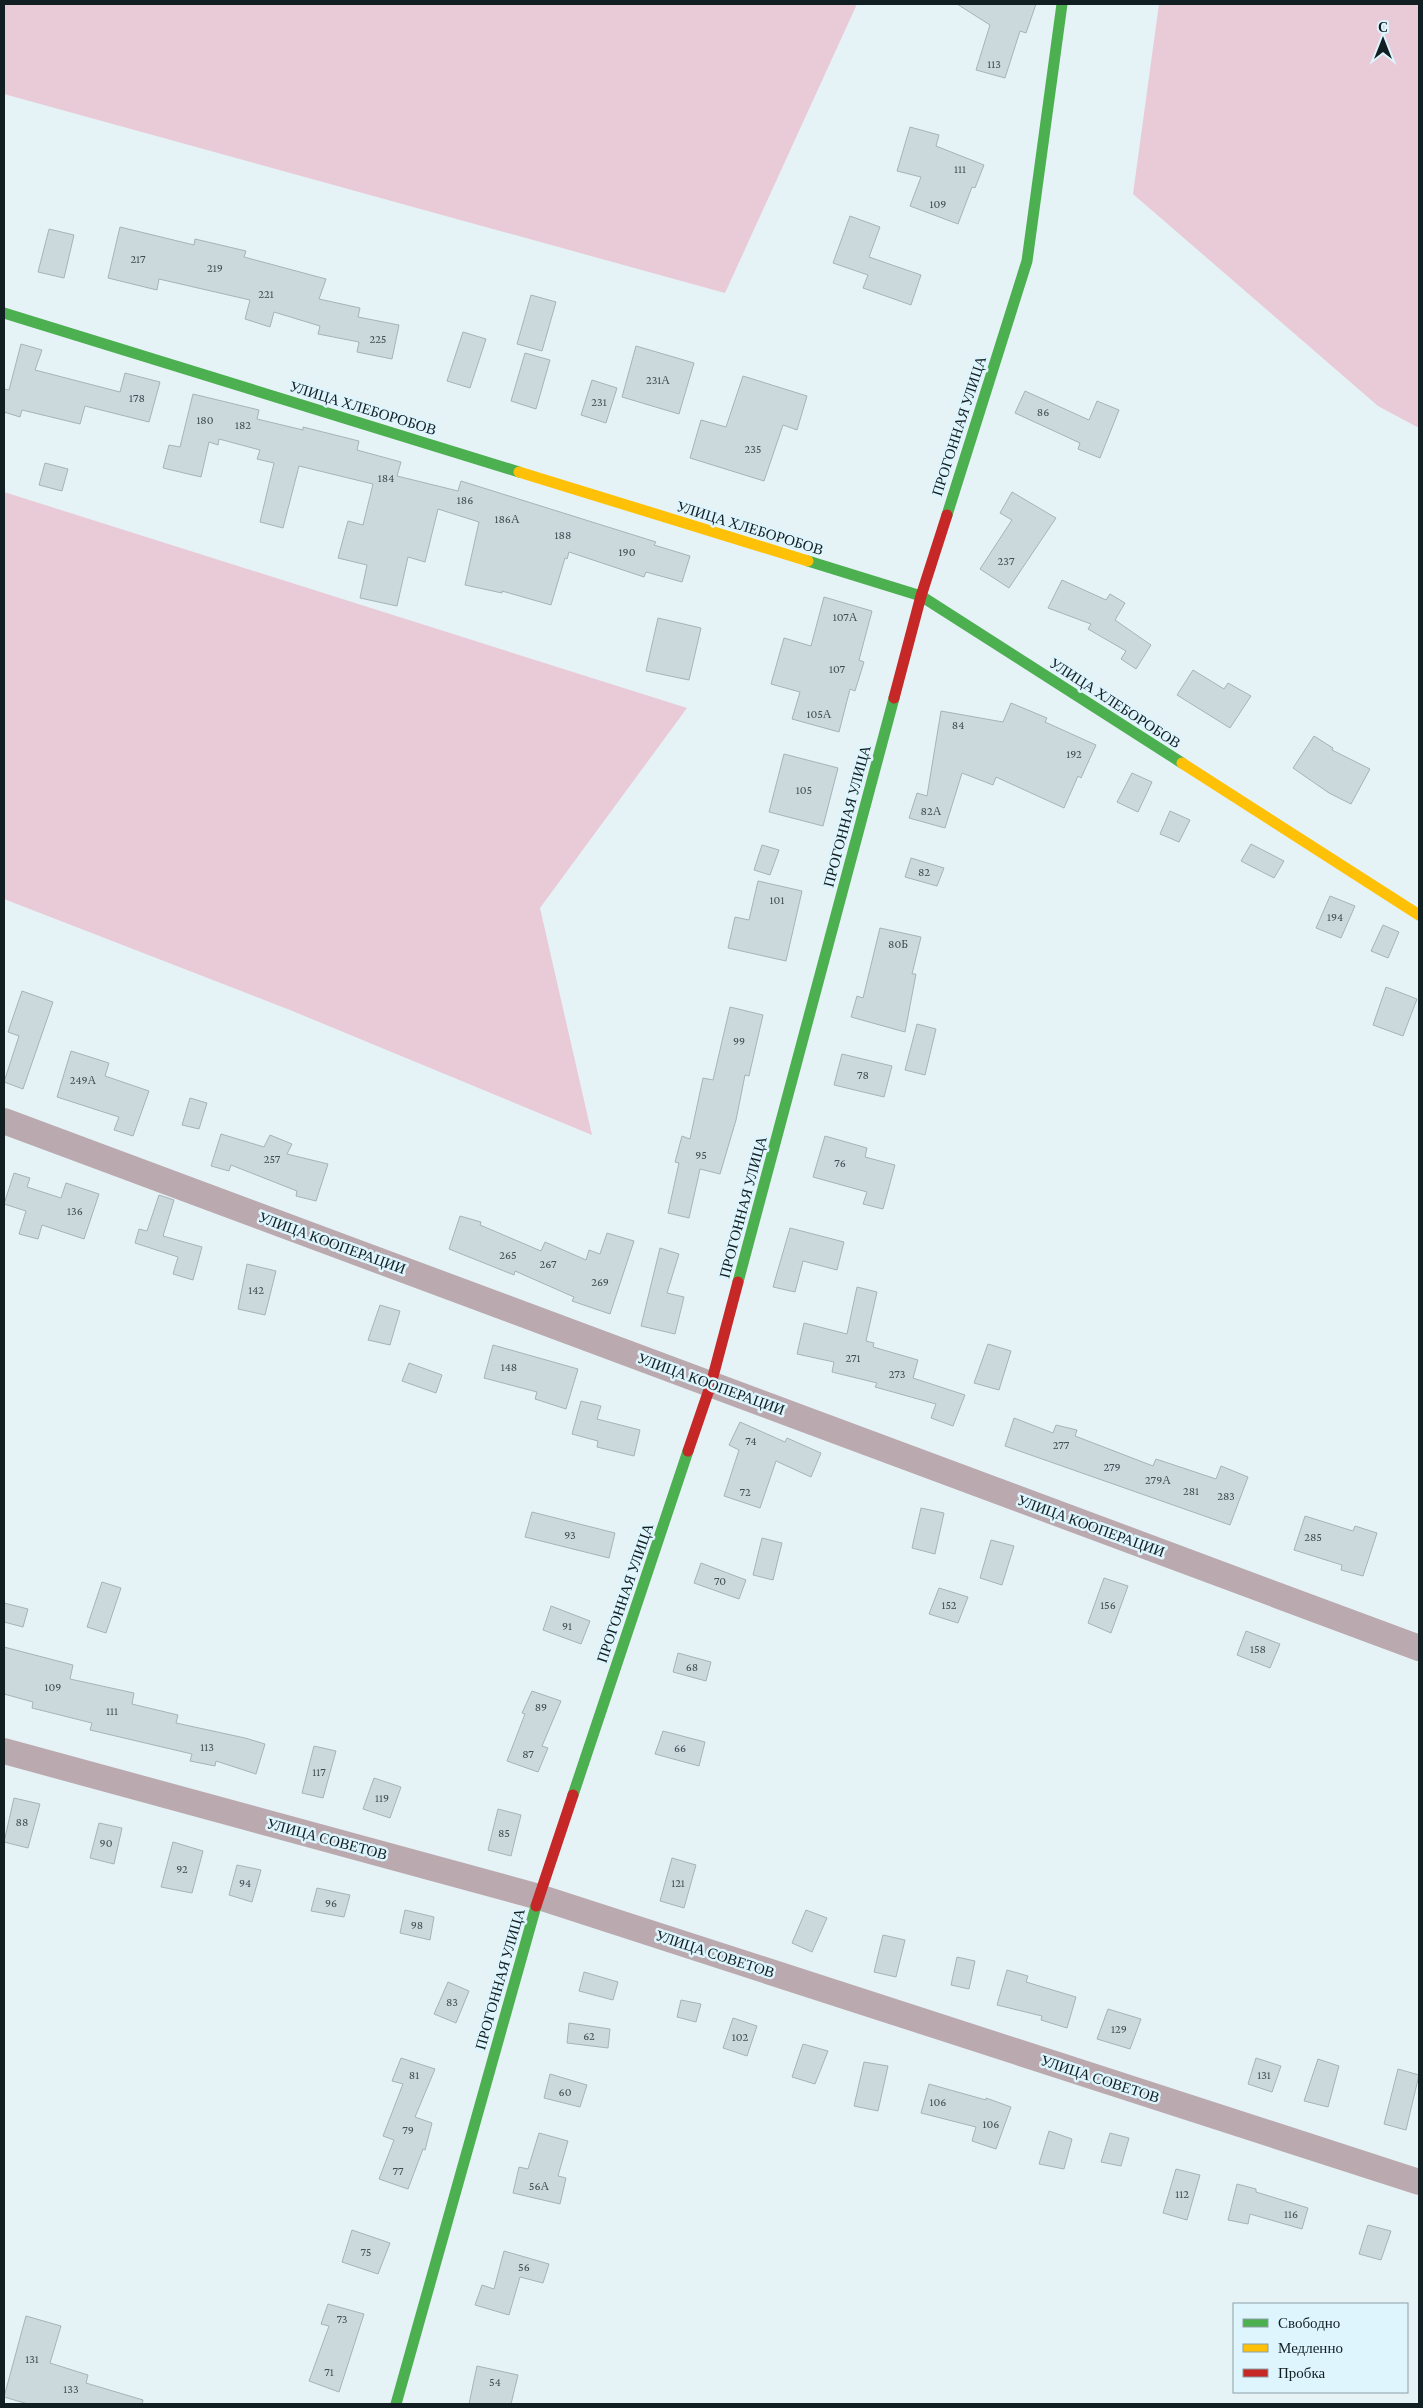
<svg xmlns="http://www.w3.org/2000/svg" width="1423" height="2408" viewBox="0 0 1423 2408" font-family="'Crimson Pro',serif">
<rect width="100%" height="100%" fill="#e5f2f6"/>
<g fill="#e9cbd8">
<path d="M4 4H857L725 293 4 94Z"/>
<path d="M1159 4H1419V428L1378 406 1133 194Z"/>
<path d="M4 492 687 708 540 908 592 1135 290 1010 4 899Z"/>
</g>
<g fill="#cbd8dc" stroke="#a6b3b7">
<path d="M957 4H1036L1026 33 1020 31 1005 78 976 70 990 25Z"/>
<path d="M910 127 939 135 936 146 984 165 975 188 972 187 958 224 910 206 921 177 897 171Z"/>
<path d="M850 216 880 227 869 257 921 275 911 305 863 288 868 275 833 263Z"/>
<path d="M120 227 194 245 195 239 246 251 244 257 326 279 319 299 360 308 358 317 399 325 392 359 357 352 359 342 318 334 320 326 274 312 270 327 245 319 250 300 159 279 157 290 108 278Z"/>
<path d="M49 229 74 235 64 278 38 272Z"/>
<path d="M531 295 556 302 542 351 517 344Z"/>
<path d="M463 332 486 339 470 388 447 381Z"/>
<path d="M21 344 42 350 35 370 120 392 125 373 160 382 149 422 85 406 80 424 22 410 20 417 4 412V389L9 390Z"/>
<path d="M636 346 694 363 679 414 622 397Z"/>
<path d="M525 353 550 360 536 409 511 401Z"/>
<path d="M743 376 807 396 797 430 783 425 764 481 690 458 701 420 726 427Z"/>
<path d="M592 380 617 388 606 423 581 415Z"/>
<path d="M1025 391 1089 420 1097 401 1119 410 1100 458 1078 449 1080 443 1015 413Z"/>
<path d="M193 394 259 410 257 419 303 430V427L359 441 357 450 401 462 397 476 458 491 461 481 656 542 654 545 690 556 682 582 646 572 644 577 569 552 567 559 565 558 551 605 502 591V593L465 585 479 522 438 509 425 562 408 557 397 606 360 598 367 565 338 558 348 521 363 525 373 484 299 466 283 528 260 522 274 463 257 459 260 450 219 439 218 445 209 442 201 477 163 468 169 445 180 447Z"/>
<path d="M45 463 68 469 62 491 39 485Z"/>
<path d="M1012 492 1056 518 1009 588 980 569 1012 520 1000 513Z"/>
<path d="M1062 580 1106 600 1110 594 1125 603 1115 620 1151 645 1136 669 1121 659 1126 651 1088 629 1091 624 1048 608Z"/>
<path d="M824 597 872 611 859 660 864 662 855 691 850 689 839 732 792 719 800 692 771 684 784 638 811 646Z"/>
<path d="M658 618 701 628 689 680 646 671Z"/>
<path d="M1193 670 1224 689 1228 683 1251 696 1230 728 1177 695Z"/>
<path d="M1011 703 1047 718 1045 722 1096 745 1081 778 1078 776 1064 808 996 777 993 785 962 773 945 828 909 818 917 793 927 796 941 711 1003 722Z"/>
<path d="M1314 736 1333 748 1332 750 1370 769 1351 804 1329 793 1293 768Z"/>
<path d="M784 754 838 768 823 826 769 812Z"/>
<path d="M1132 773 1152 782 1138 812 1117 802Z"/>
<path d="M1170 811 1190 820 1179 842 1160 834Z"/>
<path d="M1251 844 1284 861 1274 878 1241 861Z"/>
<path d="M762 845 779 850 770 875 754 870Z"/>
<path d="M911 858 944 868 937 886 905 877Z"/>
<path d="M758 881 802 891 786 961 728 948 735 917 749 920Z"/>
<path d="M1330 896 1355 906 1341 938 1316 928Z"/>
<path d="M1383 925 1399 932 1388 958 1371 951Z"/>
<path d="M880 928 921 937 912 974H916L905 1032 851 1017 857 996 863 998Z"/>
<path d="M1386 987 1417 999 1403 1036 1373 1025Z"/>
<path d="M22 991 53 1002 23 1089 4 1082 19 1036 8 1032Z"/>
<path d="M730 1007 763 1015 749 1076 745 1075 736 1120 720 1174 700 1169 689 1218 668 1213 679 1163 675 1162 682 1136 690 1139 703 1078 713 1080Z"/>
<path d="M917 1024 936 1029 925 1075 905 1070Z"/>
<path d="M71 1051 109 1063 105 1076 149 1091 133 1136 114 1130 119 1117 57 1097Z"/>
<path d="M842 1054 892 1066 884 1097 834 1085Z"/>
<path d="M190 1098 207 1103 199 1129 182 1125Z"/>
<path d="M221 1134 264 1147 270 1135 292 1144 287 1154 328 1164 316 1201 296 1196 297 1191 231 1165 229 1171 211 1166Z"/>
<path d="M825 1136 867 1148 865 1157 895 1165 883 1209 863 1204 867 1192 813 1177Z"/>
<path d="M14 1173 30 1178 27 1187 61 1198 66 1183 99 1194 84 1239 42 1225 38 1239 19 1234 26 1211 4 1204Z"/>
<path d="M159 1195 174 1200 163 1236 202 1247 193 1280 173 1274 178 1257 135 1243 139 1229 147 1231Z"/>
<path d="M460 1216 481 1222 480 1225 541 1251 545 1242 586 1260 589 1250 600 1254 607 1233 634 1241 610 1314 572 1301 574 1297 515 1271 514 1275 449 1249Z"/>
<path d="M790 1228 844 1242 837 1270 803 1261 795 1292 773 1287Z"/>
<path d="M660 1248 679 1254 667 1293 684 1297 675 1334 641 1326Z"/>
<path d="M247 1264 276 1271 265 1315 238 1309Z"/>
<path d="M857 1287 877 1292 866 1341 874 1343 873 1347 918 1360 913 1378 965 1395 953 1426 931 1418 936 1404 875 1387 877 1383 832 1372 834 1362 797 1354 804 1323 847 1334Z"/>
<path d="M380 1305 400 1311 390 1345 368 1340Z"/>
<path d="M988 1344 1011 1351 999 1390 974 1383Z"/>
<path d="M493 1345 578 1369 566 1409 535 1399 537 1392 484 1378Z"/>
<path d="M409 1363 442 1375 436 1393 402 1381Z"/>
<path d="M581 1401 601 1406 597 1419 640 1430 634 1456 597 1447 598 1441 572 1434Z"/>
<path d="M1014 1418 1053 1433 1056 1425 1077 1430 1075 1436 1153 1466 1156 1459 1216 1479 1221 1466 1248 1477 1230 1525 1005 1446Z"/>
<path d="M740 1422 785 1442 787 1438 821 1453 811 1477 776 1461 760 1508 724 1496 739 1450 729 1445Z"/>
<path d="M921 1508 944 1513 935 1554 912 1548Z"/>
<path d="M532 1512 615 1533 609 1558 525 1537Z"/>
<path d="M1305 1516 1353 1531 1355 1526 1377 1533 1363 1576 1341 1570 1342 1565 1294 1550Z"/>
<path d="M762 1538 782 1543 773 1580 753 1575Z"/>
<path d="M991 1540 1014 1546 1002 1585 980 1578Z"/>
<path d="M701 1563 746 1580 739 1599 694 1583Z"/>
<path d="M1104 1578 1128 1586 1111 1633 1088 1623Z"/>
<path d="M102 1582 121 1588 106 1633 87 1627Z"/>
<path d="M939 1588 968 1597 958 1623 929 1614Z"/>
<path d="M4 1603 28 1609 23 1627 4 1622Z"/>
<path d="M551 1606 590 1621 581 1644 543 1630Z"/>
<path d="M1246 1631 1280 1644 1270 1668 1237 1655Z"/>
<path d="M4 1647 73 1665 70 1679 134 1693 132 1704 178 1715 176 1723 245 1738 265 1744 256 1774 216 1761 215 1766 190 1761 192 1754 90 1730 92 1723 32 1708 33 1702 4 1694Z"/>
<path d="M678 1653 711 1662 706 1681 673 1672Z"/>
<path d="M532 1691 561 1701 542 1746 548 1748 538 1772 507 1761 525 1714 522 1713Z"/>
<path d="M663 1731 705 1742 699 1766 655 1754Z"/>
<path d="M314 1746 336 1751 323 1798 302 1793Z"/>
<path d="M374 1778 401 1787 390 1818 363 1809Z"/>
<path d="M14 1798 40 1804 28 1848 4 1842Z"/>
<path d="M498 1809 521 1815 511 1856 488 1850Z"/>
<path d="M99 1823 122 1828 114 1864 90 1858Z"/>
<path d="M173 1842 203 1851 192 1893 161 1887Z"/>
<path d="M672 1858 696 1865 684 1908 660 1901Z"/>
<path d="M237 1865 261 1870 252 1902 229 1895Z"/>
<path d="M317 1888 350 1895 344 1917 311 1911Z"/>
<path d="M405 1910 434 1917 430 1940 400 1933Z"/>
<path d="M806 1910 827 1918 812 1952 792 1943Z"/>
<path d="M883 1935 905 1940 896 1977 874 1972Z"/>
<path d="M957 1957 975 1961 969 1989 951 1985Z"/>
<path d="M1007 1970 1028 1976 1026 1982 1076 1997 1067 2028 1041 2020 1042 2016 997 2005Z"/>
<path d="M584 1972 618 1982 613 2000 579 1991Z"/>
<path d="M448 1982 469 1991 456 2023 434 2014Z"/>
<path d="M681 2000 701 2004 696 2022 677 2017Z"/>
<path d="M1108 2009 1141 2019 1130 2049 1097 2039Z"/>
<path d="M733 2018 757 2026 747 2056 723 2048Z"/>
<path d="M569 2023 610 2029 608 2048 567 2043Z"/>
<path d="M803 2044 828 2051 815 2084 792 2077Z"/>
<path d="M401 2058 435 2069 415 2117 432 2123 425 2150 423 2149 408 2189 379 2179 394 2140 383 2136 403 2084 392 2081Z"/>
<path d="M1256 2058 1281 2066 1272 2092 1248 2084Z"/>
<path d="M1318 2059 1339 2066 1328 2107 1304 2101Z"/>
<path d="M864 2062 888 2066 878 2111 854 2106Z"/>
<path d="M1398 2069 1419 2075 1406 2130 1384 2124Z"/>
<path d="M550 2074 587 2085 580 2107 544 2098Z"/>
<path d="M929 2084 986 2100V2098L1011 2107 996 2149 972 2141 976 2127 921 2113Z"/>
<path d="M1049 2131 1072 2139 1064 2169 1039 2164Z"/>
<path d="M539 2133 568 2141 558 2176 566 2178 560 2204 513 2193 519 2167 528 2169Z"/>
<path d="M1110 2133 1129 2138 1121 2166 1101 2162Z"/>
<path d="M1176 2169 1200 2175 1187 2220 1163 2213Z"/>
<path d="M1237 2184 1256 2189V2192L1308 2208 1302 2229 1250 2214 1248 2224 1228 2220Z"/>
<path d="M1368 2225 1391 2231 1381 2260 1359 2254Z"/>
<path d="M352 2230 390 2243 378 2274 342 2262Z"/>
<path d="M504 2251 549 2264 543 2283 520 2277 509 2315 475 2305 482 2285 494 2289Z"/>
<path d="M328 2304 364 2314 339 2392 309 2381 329 2326 321 2324Z"/>
<path d="M26 2316 61 2326 50 2363 88 2375 86 2383 143 2400 142 2404H28L4 2397Z"/>
<path d="M477 2366 518 2375 511 2404H469Z"/>
</g>
<g fill="none" stroke-linecap="round" stroke-linejoin="round">
<g stroke="#baaaaf" stroke-width="26">
<path d="M4 1121 1419 1648"/>
<path d="M4 1751 539 1897 1419 2182"/>
</g>
<g stroke="#4caf50" stroke-width="11">
<path d="M4 313 519 472"/>
<path d="M947 515 1027 261 1062 4"/>
<path d="M808 561 921 596 1182 763"/>
<path d="M738 1282 894 698"/>
<path d="M573 1795 688 1451"/>
<path d="M396 2404 536 1906"/>
</g>
<g stroke="#ffc107" stroke-width="11">
<path d="M519 472 808 561"/>
<path d="M1182 763 1419 915"/>
</g>
<g stroke="#c62828" stroke-width="11">
<path d="M894 698 921 596 947 515"/>
<path d="M688 1451 711 1384 738 1282"/>
<path d="M536 1906 573 1795"/>
</g>
</g>
<g text-anchor="middle" stroke-width="5" stroke-linejoin="round" paint-order="stroke">
<g font-size="12" fill="#404e52">
<text x="994" y="68">113</text>
<text x="960" y="173">111</text>
<text x="938" y="208">109</text>
<text x="138" y="263">217</text>
<text x="215" y="272">219</text>
<text x="266" y="298">221</text>
<text x="378" y="343">225</text>
<text x="658" y="384">231А</text>
<text x="137" y="402">178</text>
<text x="599" y="406">231</text>
<text x="1043" y="416">86</text>
<text x="205" y="424">180</text>
<text x="243" y="429">182</text>
<text x="753" y="453">235</text>
<text x="386" y="482">184</text>
<text x="465" y="504">186</text>
<text x="507" y="523">186А</text>
<text x="563" y="539">188</text>
<text x="627" y="556">190</text>
<text x="1006" y="565">237</text>
<text x="845" y="621">107А</text>
<text x="837" y="673">107</text>
<text x="819" y="718">105А</text>
<text x="958" y="729">84</text>
<text x="1074" y="758">192</text>
<text x="804" y="794">105</text>
<text x="931" y="815">82А</text>
<text x="924" y="876">82</text>
<text x="777" y="904">101</text>
<text x="1335" y="921">194</text>
<text x="898" y="948">80Б</text>
<text x="739" y="1045">99</text>
<text x="863" y="1079">78</text>
<text x="83" y="1084">249А</text>
<text x="701" y="1159">95</text>
<text x="272" y="1163">257</text>
<text x="840" y="1167">76</text>
<text x="75" y="1215">136</text>
<text x="508" y="1259">265</text>
<text x="548" y="1268">267</text>
<text x="600" y="1286">269</text>
<text x="256" y="1294">142</text>
<text x="853" y="1362">271</text>
<text x="509" y="1371">148</text>
<text x="897" y="1378">273</text>
<text x="751" y="1445">74</text>
<text x="1061" y="1449">277</text>
<text x="1112" y="1471">279</text>
<text x="1158" y="1484">279А</text>
<text x="1191" y="1495">281</text>
<text x="745" y="1496">72</text>
<text x="1226" y="1500">283</text>
<text x="570" y="1539">93</text>
<text x="1313" y="1541">285</text>
<text x="720" y="1585">70</text>
<text x="949" y="1609">152</text>
<text x="1108" y="1609">156</text>
<text x="567" y="1630">91</text>
<text x="1258" y="1653">158</text>
<text x="692" y="1671">68</text>
<text x="53" y="1691">109</text>
<text x="541" y="1711">89</text>
<text x="112" y="1715">111</text>
<text x="207" y="1751">113</text>
<text x="680" y="1752">66</text>
<text x="528" y="1758">87</text>
<text x="319" y="1776">117</text>
<text x="382" y="1802">119</text>
<text x="22" y="1826">88</text>
<text x="504" y="1837">85</text>
<text x="106" y="1847">90</text>
<text x="182" y="1873">92</text>
<text x="245" y="1887">94</text>
<text x="678" y="1887">121</text>
<text x="331" y="1907">96</text>
<text x="417" y="1929">98</text>
<text x="452" y="2006">83</text>
<text x="1119" y="2033">129</text>
<text x="589" y="2040">62</text>
<text x="740" y="2041">102</text>
<text x="414" y="2079">81</text>
<text x="1264" y="2079">131</text>
<text x="565" y="2096">60</text>
<text x="938" y="2106">106</text>
<text x="991" y="2128">106</text>
<text x="408" y="2134">79</text>
<text x="398" y="2175">77</text>
<text x="539" y="2190">56А</text>
<text x="1182" y="2198">112</text>
<text x="1291" y="2218">116</text>
<text x="366" y="2256">75</text>
<text x="524" y="2271">56</text>
<text x="342" y="2323">73</text>
<text x="32" y="2363">131</text>
<text x="329" y="2376">71</text>
<text x="495" y="2386">54</text>
<text x="71" y="2393">133</text>
</g>
<g font-size="15" fill="#111f23" stroke="#def5fd">
<text transform="translate(363 408) rotate(17)" y="5">УЛИЦА ХЛЕБОРОБОВ</text>
<text transform="translate(959 426) rotate(-72)" y="5">ПРОГОННАЯ УЛИЦА</text>
<text transform="translate(750 528) rotate(17)" y="5">УЛИЦА ХЛЕБОРОБОВ</text>
<text transform="translate(1115 703) rotate(33)" y="5">УЛИЦА ХЛЕБОРОБОВ</text>
<text transform="translate(847 816) rotate(-75)" y="5">ПРОГОННАЯ УЛИЦА</text>
<text transform="translate(743 1207) rotate(-75)" y="5">ПРОГОННАЯ УЛИЦА</text>
<text transform="translate(332 1243) rotate(20)" y="5">УЛИЦА КООПЕРАЦИИ</text>
<text transform="translate(711 1384) rotate(20)" y="5">УЛИЦА КООПЕРАЦИИ</text>
<text transform="translate(1091 1526) rotate(20)" y="5">УЛИЦА КООПЕРАЦИИ</text>
<text transform="translate(625 1593) rotate(-71)" y="5">ПРОГОННАЯ УЛИЦА</text>
<text transform="translate(327 1839) rotate(15)" y="5">УЛИЦА СОВЕТОВ</text>
<text transform="translate(715 1954) rotate(18)" y="5">УЛИЦА СОВЕТОВ</text>
<text transform="translate(500 1979) rotate(-74)" y="5">ПРОГОННАЯ УЛИЦА</text>
<text transform="translate(1100 2079) rotate(18)" y="5">УЛИЦА СОВЕТОВ</text>
</g>
</g>
<rect width="1423" height="2408" fill="none" stroke="#111f23" stroke-width="10"/>
<rect x="1233" y="2303" width="175" height="90" fill="#def5fd" stroke="#8c9fa6"/>
<rect x="1243" y="2319" width="25" height="8" fill="#4caf50" stroke="#8c9fa6"/>
<text x="1278" y="2328" font-size="15" fill="#111f23">Свободно</text>
<rect x="1243" y="2344" width="25" height="8" fill="#ffc107" stroke="#8c9fa6"/>
<text x="1278" y="2353" font-size="15" fill="#111f23">Медленно</text>
<rect x="1243" y="2369" width="25" height="8" fill="#c62828" stroke="#8c9fa6"/>
<text x="1278" y="2378" font-size="15" fill="#111f23">Пробка</text>
<g transform="translate(1383 40)" stroke="#def5fd" stroke-width="4" paint-order="stroke">
<path d="M0-4L9 19L0 12L-9 19Z" fill="#111f23"/>
<text y="-8" font-size="14" font-weight="bold" text-anchor="middle" fill="#111f23">С</text>
</g>
</svg>
